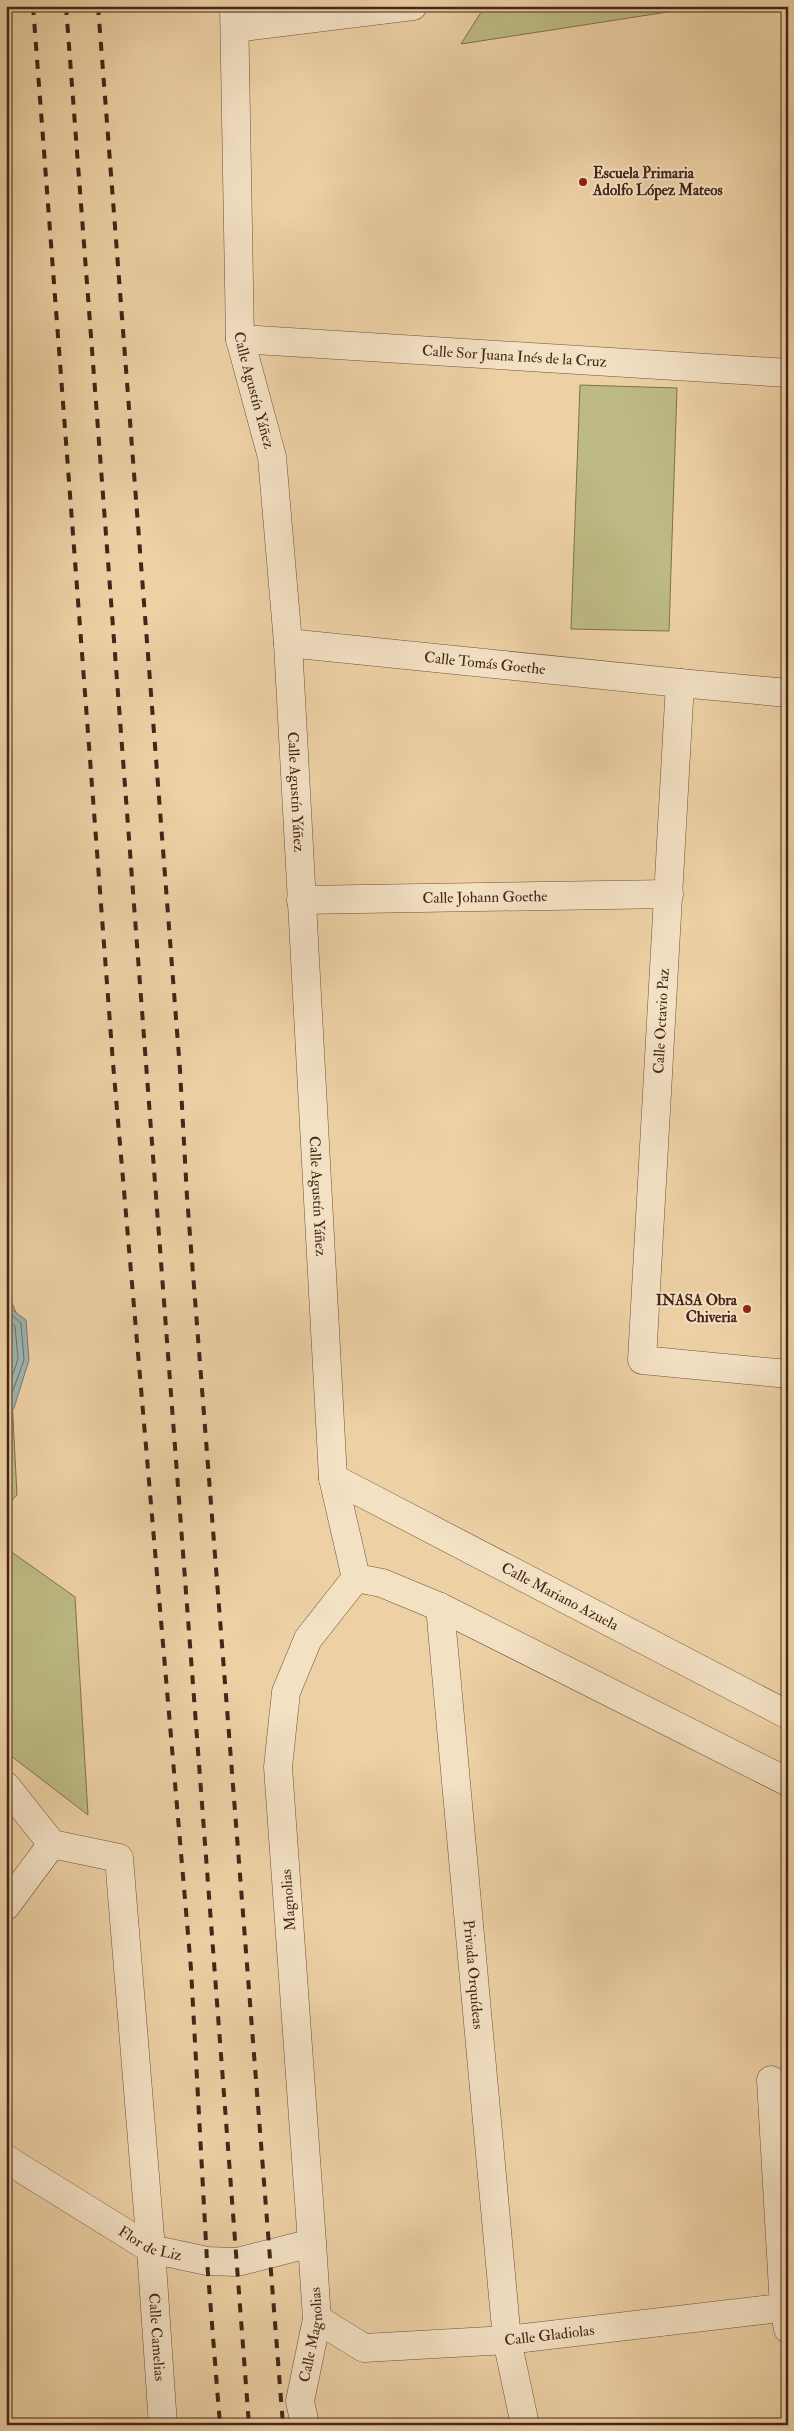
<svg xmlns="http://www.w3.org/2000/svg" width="794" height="2431" viewBox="0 0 794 2431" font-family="'IM FELL Double Pica',serif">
<rect width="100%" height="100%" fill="#edd1a5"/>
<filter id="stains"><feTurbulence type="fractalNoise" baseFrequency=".004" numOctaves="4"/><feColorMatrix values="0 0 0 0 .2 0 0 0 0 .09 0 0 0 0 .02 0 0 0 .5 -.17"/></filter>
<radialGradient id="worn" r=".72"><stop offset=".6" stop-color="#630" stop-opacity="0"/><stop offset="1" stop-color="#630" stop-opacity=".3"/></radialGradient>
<g fill="#bdba83" stroke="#81704e">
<path d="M485 6H706L461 44Z"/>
<path d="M580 385 677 388 669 631 571 629Z"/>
<path d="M6 1289 20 1322 10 1360 17 1495 6 1506Z"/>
<path d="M6 1548 75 1597 88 1815 6 1752Z"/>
</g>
<path fill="#9db5b1" stroke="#7a7b74" d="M6 1305 26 1320 29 1360 14 1408 6 1419Z"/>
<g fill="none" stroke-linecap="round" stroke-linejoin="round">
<g stroke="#716d65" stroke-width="1">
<path d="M6 1310 21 1323 24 1360 6 1410"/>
<path d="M6 1318 15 1326 18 1359 6 1395"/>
</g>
<g stroke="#6f503c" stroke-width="29">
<g id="pedestrian">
<path id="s1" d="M288 643 680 683"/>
</g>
</g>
<g stroke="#6f503c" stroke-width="29">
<g id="minor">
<path d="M235 28 413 6"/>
<path id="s2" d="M240 339 788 373"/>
<path d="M788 693 680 683 642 1360 788 1374"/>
<path id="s3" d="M301 900 669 894"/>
<path id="s4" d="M440 1607 507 2340 525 2425"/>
<path d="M6 1786 52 1844"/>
<path id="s5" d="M52 1844 119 1858 151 2249 163 2425"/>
<path d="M6 1906 52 1844"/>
<path d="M771 2080 784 2307 788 2329"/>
<path id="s6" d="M317 2319 364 2348 507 2340 788 2307"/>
<path id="s7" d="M305 2425 300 2401 317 2319 312 2243"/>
</g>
</g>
<g stroke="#6f503c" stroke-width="29">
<g id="tertiary">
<path id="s8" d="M234 6 240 339 272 457 288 643 333 1478 356 1578"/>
<path id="s9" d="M333 1478 788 1715"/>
<path d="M356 1578 382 1583 440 1607 788 1782"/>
<path id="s10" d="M6 2159 151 2249 207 2261 237 2262 312 2243 278 1767 286 1692 308 1639 356 1578"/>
</g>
</g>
<use href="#pedestrian" stroke="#f3e1c4" stroke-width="28"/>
<use href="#minor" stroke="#f3e1c4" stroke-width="28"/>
<use href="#tertiary" stroke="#f3e1c4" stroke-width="28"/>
<g stroke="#452519" stroke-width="4" stroke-dasharray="9 9" stroke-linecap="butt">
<path d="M33 6 113 1063 191 1969 207 2261 220 2425"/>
<path d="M66 6 249 2425"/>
<path d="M98 6 180 1070 187 1197 283 2425"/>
</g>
</g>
<g fill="#8f2418" stroke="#f3e1c4" stroke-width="2">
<circle cx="583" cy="182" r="5"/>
<circle cx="747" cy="1309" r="5"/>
</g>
<g text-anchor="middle" stroke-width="4" stroke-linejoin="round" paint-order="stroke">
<g font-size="15" font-weight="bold" fill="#452519" stroke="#f3e1c4" text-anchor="start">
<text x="593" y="178">Escuela Primaria<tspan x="593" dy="17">Adolfo López Mateos</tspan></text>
<text x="737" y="1305" text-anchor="end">INASA Obra<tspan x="737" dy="17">Chiveria</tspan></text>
</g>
<g font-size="15" fill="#452519" stroke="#f3e1c4">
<text dy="5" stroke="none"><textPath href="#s2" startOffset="275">Calle Sor Juana Inés de la Cruz</textPath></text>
<text dy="5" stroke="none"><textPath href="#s8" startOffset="386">Calle Agustín Yáñez</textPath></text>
<text dy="5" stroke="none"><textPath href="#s1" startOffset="198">Calle Tomás Goethe</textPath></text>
<text dy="5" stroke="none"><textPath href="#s8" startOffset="791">Calle Agustín Yáñez</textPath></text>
<text dy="5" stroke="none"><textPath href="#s3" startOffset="184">Calle Johann Goethe</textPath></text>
<text transform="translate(661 1021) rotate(-87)" y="5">Calle Octavio Paz</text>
<text dy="5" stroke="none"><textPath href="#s8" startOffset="1196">Calle Agustín Yáñez</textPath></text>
<text dy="5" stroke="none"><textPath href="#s9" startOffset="256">Calle Mariano Azuela</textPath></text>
<text transform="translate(288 1900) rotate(-94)" y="5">Magnolias</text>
<text dy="5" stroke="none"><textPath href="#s4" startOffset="369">Privada Orquídeas</textPath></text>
<text dy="5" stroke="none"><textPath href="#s10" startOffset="168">Flor de Liz</textPath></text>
<text dy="5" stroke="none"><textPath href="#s7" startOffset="92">Calle Magnolias</textPath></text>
<text dy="5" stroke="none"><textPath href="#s6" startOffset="241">Calle Gladiolas</textPath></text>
<text dy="5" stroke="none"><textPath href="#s5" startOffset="549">Calle Camelias</textPath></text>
</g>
</g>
<rect width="794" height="2431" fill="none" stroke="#edd1a5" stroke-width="25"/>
<rect x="8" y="8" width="779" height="2416" fill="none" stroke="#452519" stroke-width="2.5"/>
<rect x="12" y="12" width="769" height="2406" fill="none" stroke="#452519"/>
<rect width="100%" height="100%" filter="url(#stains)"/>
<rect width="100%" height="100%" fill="url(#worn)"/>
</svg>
